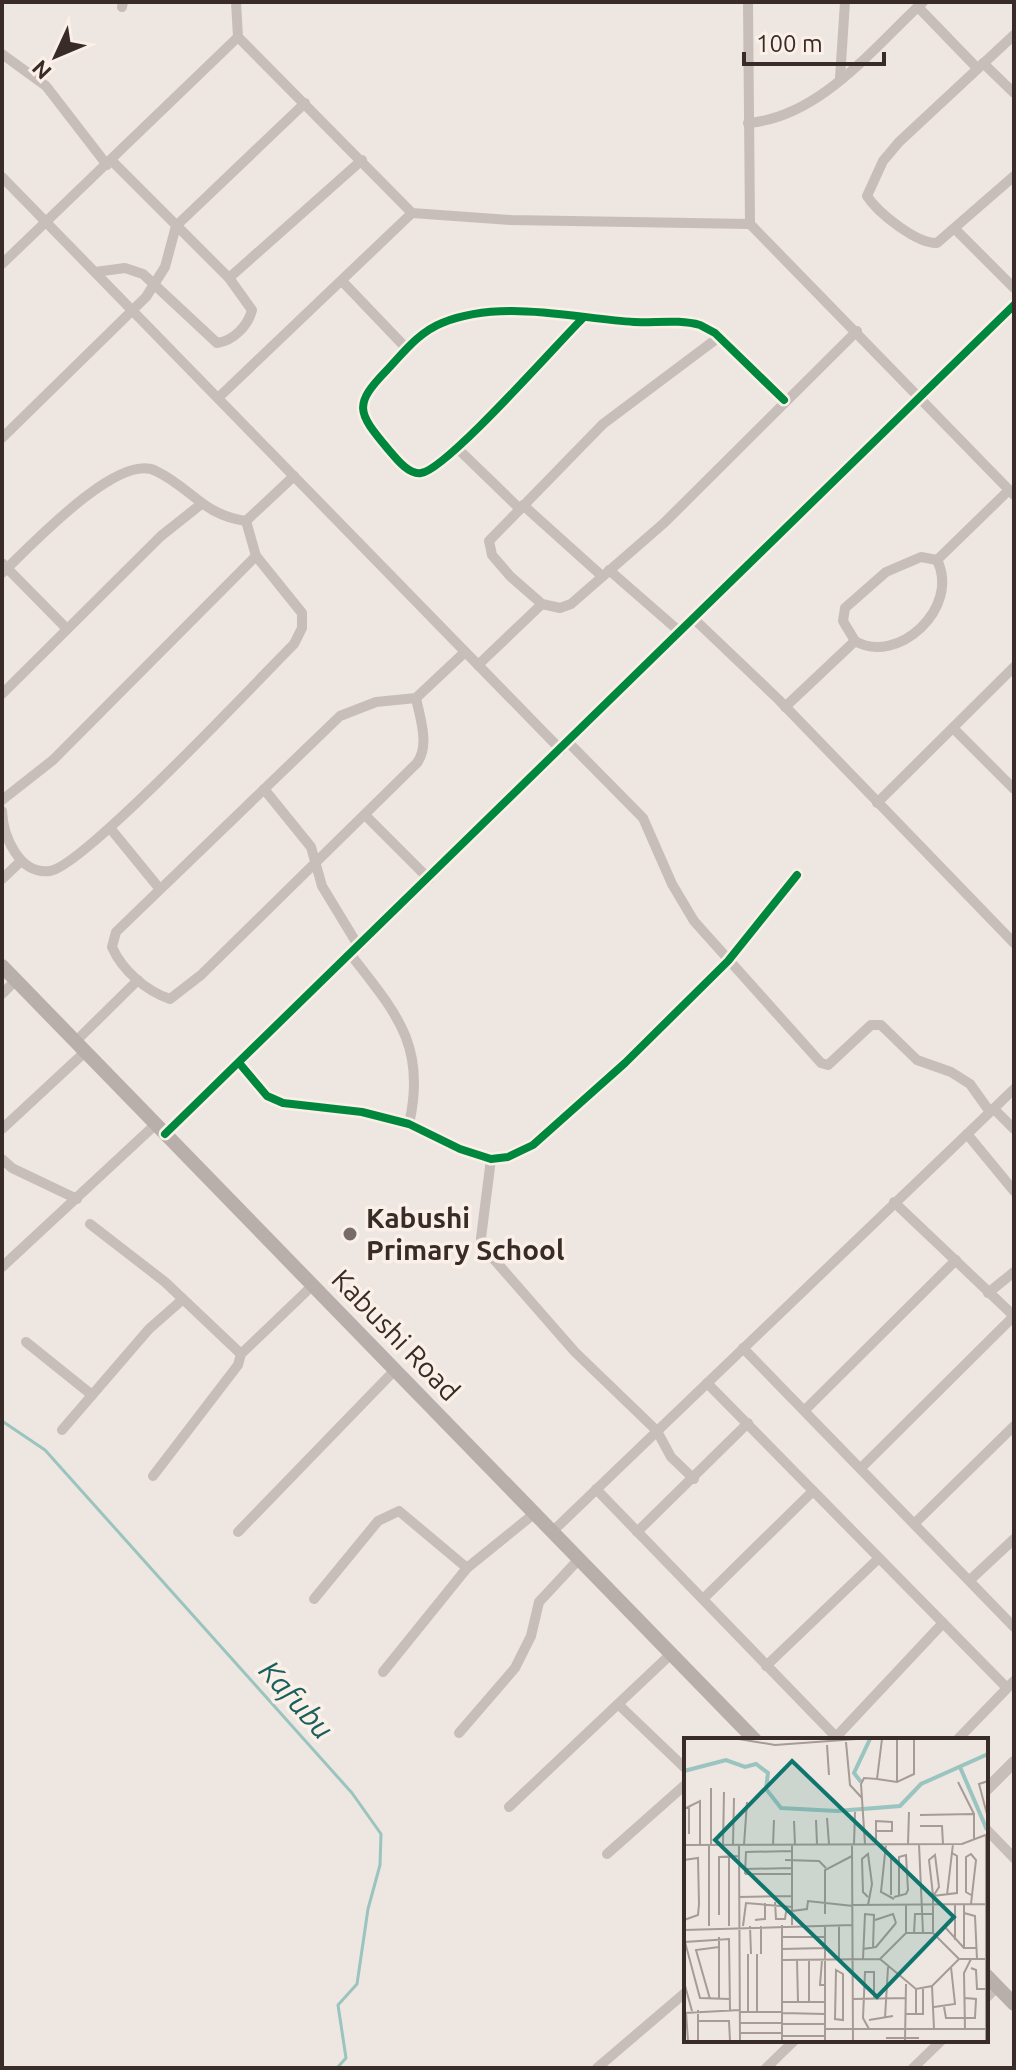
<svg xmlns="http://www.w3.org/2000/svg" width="1016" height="2070" font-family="Ubuntu,sans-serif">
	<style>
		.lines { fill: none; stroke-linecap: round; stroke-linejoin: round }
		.stream { stroke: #9ac4bf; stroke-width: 3 }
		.minor { stroke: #c8beb9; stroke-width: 10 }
		.tertiary { stroke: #c8beb9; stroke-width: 12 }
		.secondary { stroke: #b8aeaa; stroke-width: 14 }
		.cycleway-casing { stroke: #fbf0e7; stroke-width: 13 }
		.cycleway { stroke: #00873e; stroke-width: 8 }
		.poi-dot { fill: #786c68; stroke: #fbf0e7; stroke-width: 3 }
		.labels { text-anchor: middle; stroke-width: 7; stroke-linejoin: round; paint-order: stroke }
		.poi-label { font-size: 28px; font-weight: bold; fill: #392b27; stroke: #fbf0e7; text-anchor: start }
		.street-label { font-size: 28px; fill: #392b27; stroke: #fbf0e7 }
		.water-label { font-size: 30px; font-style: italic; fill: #185f5d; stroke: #fbf0e7 }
		.inset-river { fill: none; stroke: #9ac4bf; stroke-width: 4 }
		.inset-road { fill: none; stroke: #a69b96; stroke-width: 2 }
		.view { fill: #0f766e; fill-opacity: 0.15; stroke: #0f766e; stroke-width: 4 }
		.inset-edge { fill: none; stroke: #392b27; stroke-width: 4 }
	</style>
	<rect width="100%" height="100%" fill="#eee6e0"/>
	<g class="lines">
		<polyline class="stream" points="2,1421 45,1450 352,1793 381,1834 380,1865 368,1909 357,1984 338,2005 346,2058 337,2068"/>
		<g class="minor">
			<polyline points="236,2 238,37 412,213 511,220 750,224"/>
			<polyline points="748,2 750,224 1014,495"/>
			<polyline points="122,7 123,2"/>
			<polyline points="918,7 977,68"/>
			<path d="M1014,35L899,142L883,161L867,196C878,213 917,244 937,243L1014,176"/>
			<polyline points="2,54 46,86 107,165"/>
			<polyline points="983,63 1014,93"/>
			<polyline points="840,78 845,2"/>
			<path d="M748,123C820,117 872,49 923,2"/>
			<polyline points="111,160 229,278 362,160"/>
			<polyline points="2,177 561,750"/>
			<polyline points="955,229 1014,288"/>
			<polyline points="2,264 238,37"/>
			<path d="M95,272L125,268L143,274L217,343C233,341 248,326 252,310L229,278"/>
			<polyline points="342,281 407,349"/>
			<path d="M582,319C557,344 446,470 421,473C408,475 395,457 388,449C357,412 353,405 387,370C403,353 419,332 442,323C500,299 573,318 634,322C655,323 680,319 700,325L715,333L784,400"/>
			<polyline points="719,337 603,424 489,541 492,555 510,576 542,604 560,608 571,604 664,523 857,331"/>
			<polyline points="218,398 412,213"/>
			<polyline points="2,438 146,297 165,267 176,226 305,103"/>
			<polyline points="456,447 520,509"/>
			<polyline points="523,505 602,576"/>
			<path d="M921,557L937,560C961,608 897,666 855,641L843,621L845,608L886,572Z"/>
			<polyline points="937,560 1009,490"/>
			<polyline points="2,563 67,629"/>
			<polyline points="609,570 679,631"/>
			<path d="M2,573C29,548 118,451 156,471C193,489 201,514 246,521"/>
			<polyline points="693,618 778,699 1014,943"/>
			<polyline points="478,665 542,604"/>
			<polyline points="2,694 161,536 200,505"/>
			<path d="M416,698C420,718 430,745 417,763L201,975L170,999C146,991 122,970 112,947L116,932L340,716L376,702L416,698L465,652"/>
			<polyline points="785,707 855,641"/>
			<polyline points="953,728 1014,789"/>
			<polyline points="568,742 643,818 672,884 694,921 821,1063 828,1065 871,1025 881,1025 917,1060 951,1072 970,1084 990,1112"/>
			<polyline points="264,789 311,847 322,886 359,947"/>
			<polyline points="2,800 53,760 256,556"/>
			<polyline points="877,803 1014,667"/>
			<path d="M2,811C3,836 19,875 50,871C83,867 259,679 294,644L302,628V613L256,556L246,521L294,476"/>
			<polyline points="365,815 429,879"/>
			<polyline points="110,828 159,888"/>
			<polyline points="2,879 21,861"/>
			<path d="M351,955C396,1013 427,1046 409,1124"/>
			<polyline points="2,994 16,980"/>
			<polyline points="75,1042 138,980"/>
			<polyline points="240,1064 267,1096 283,1103 362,1112 409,1124 460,1149 491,1159 508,1157 533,1145 625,1063 728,961 797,875"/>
			<polyline points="994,1109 1014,1129"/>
			<polyline points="2,1129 85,1052"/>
			<polyline points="165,1134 1014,305"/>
			<polyline points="967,1134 1014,1191"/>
			<polyline points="2,1159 12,1168 77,1199"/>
			<polyline points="491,1159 481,1238 484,1248 575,1352 657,1431 671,1457 694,1479"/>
			<polyline points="894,1202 1014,1316"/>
			<polyline points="90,1224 165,1282 241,1354"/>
			<polyline points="2,1267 156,1124"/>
			<polyline points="988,1293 1014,1272"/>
			<polyline points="26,1342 92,1395"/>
			<polyline points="743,1348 1014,1627"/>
			<polyline points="707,1383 1007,1688"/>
			<polyline points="806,1409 956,1260"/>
			<polyline points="62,1430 149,1329 182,1300"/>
			<polyline points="862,1467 1014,1316"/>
			<polyline points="153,1476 238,1365 241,1354 312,1286"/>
			<polyline points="596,1489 839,1740"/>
			<polyline points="916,1522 1014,1426"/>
			<polyline points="553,1531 1014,1089"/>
			<polyline points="238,1532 394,1371"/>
			<polyline points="637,1532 748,1423"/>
			<polyline points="970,1580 1014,1539"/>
			<polyline points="314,1599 378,1521 399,1511 467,1568"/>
			<polyline points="703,1599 813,1491"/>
			<polyline points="766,1666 879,1558"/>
			<polyline points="383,1672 467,1568 535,1513"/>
			<polyline points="619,1705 686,1769"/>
			<polyline points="459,1733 515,1668 531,1636 539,1602 579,1559"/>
			<polyline points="836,1737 943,1623"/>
			<polyline points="957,1740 1014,1681"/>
			<polyline points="509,1807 671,1654"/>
			<polyline points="986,1829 1014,1858"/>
			<polyline points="607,1854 686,1784"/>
			<polyline points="986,1998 997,1987"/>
			<polyline points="597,2068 686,1992"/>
			<polyline points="766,2068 795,2040"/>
			<polyline points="913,2068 942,2040"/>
		</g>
		<polyline class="tertiary" points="986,1790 1014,1762"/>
		<g class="secondary">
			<polyline points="2,966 755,1740"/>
			<polyline points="986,1975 1014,2004"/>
		</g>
		<defs>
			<g id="cycleway">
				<path d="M582,319C557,344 446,470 421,473C408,475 395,457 388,449C357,412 353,405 387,370C403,353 419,332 442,323C500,299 573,318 634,322C655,323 680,319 700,325L715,333L784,400"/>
				<polyline points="240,1064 267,1096 283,1103 362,1112 409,1124 460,1149 491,1159 508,1157 533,1145 625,1063 728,961 797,875"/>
				<polyline points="165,1134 1014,305"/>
			</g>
		</defs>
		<use href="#cycleway" class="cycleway-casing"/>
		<use href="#cycleway" class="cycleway"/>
	</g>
	<circle class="poi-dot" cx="350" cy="1234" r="8"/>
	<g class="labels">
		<g class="poi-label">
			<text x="366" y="1228">Kabushi<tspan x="366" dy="32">Primary School</tspan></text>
		</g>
		<g class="street-label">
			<text transform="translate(396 1335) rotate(46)" y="10">Kabushi Road</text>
		</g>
		<g class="water-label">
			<text transform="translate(296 1700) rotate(48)" y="10">Kafubu</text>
		</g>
	</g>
	<g transform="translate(684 1738)">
		<rect width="304" height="304" fill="#eee6e0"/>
		<path class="inset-river" d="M276,29L303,92M0,33L42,22L61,29L72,26L84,35L82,51L97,70L153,73L216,68L237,46L304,16M177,44L170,35L186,1"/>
		<path class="inset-road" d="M55,1L91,7L173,1M213,1V44M162,4L166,47L178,60M143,7L145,37M193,41L213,44L230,36V1M304,43L295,46L304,80M274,44L290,76M0,71L16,63V107M236,77L290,76V102M143,80L145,106M132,82L133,106M110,83L111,107M236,88H258L259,106M5,96V69M302,98V303M168,106L169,303M170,106L171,74M181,106L177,46L180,40L193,41L198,1M192,106V83L208,84V93H192M202,106L197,154L210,161M224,106L225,74M235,106L239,195M0,107L278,106L304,96M25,107V188M27,107V50M39,107L40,54M49,107L50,60M55,107L56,303M60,107L63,64M89,107L90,82M45,118V188M0,122L14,120L15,166L14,177L0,182M101,122L135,123L142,130M61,131L108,130M61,136L62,114L108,113M61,136H108M207,157V119M249,157L245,122L251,117L255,149L250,157M263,157L269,106M287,157L282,154V119L287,116L292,122L287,166M55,159L108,158M210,159L222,156L224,152L222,117L215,119V157M91,164L92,181H101L102,174L108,173M271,166V202M280,166V210H293M169,167L302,166M184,167L188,146L184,116L178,121L179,154L184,159M108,173L123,171L124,163L169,168M280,175L291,178L293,221M141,176V132L168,118M35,177V119L55,118M71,182L81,181V165M191,182L209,176L212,185M98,187V303M108,187V107M141,187V303M155,187V221M59,188L62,165L108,169M66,188L67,216M77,188V216M260,188L280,210M0,192L169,187M222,195V166M249,195V158L273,155V118L268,115M230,196L231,176H249M35,199V261M98,199H141M98,211L141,210M179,211L192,209L212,185M64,216V274M73,216V274M179,221L181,176L190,177L189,210M196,221L222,195H249L275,221M98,222L196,221L232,251L248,248L275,221H304M113,222L114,264M138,222L136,247H141M287,230L292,232L293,251H302M152,232L159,236V282L151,281ZM0,244L8,273M248,248L250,291M26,261L12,212L35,209M46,261L16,260L1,204L45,201L46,272M169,261L222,260M98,264H141M125,264V222M250,269L271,266L267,229M260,269L262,280H291L292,261L281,260M14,272V303M2,274L4,303M55,274H98M0,275L56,272M98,275L141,276M222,276H239V251M232,276V251M201,280L204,229M185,282L209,278M15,283H45L46,303M56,285H98M98,286H141M141,291H302M185,291L179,280L181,234H190V261M281,291L280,235L287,221M56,295H98M98,298H141M202,300H235M221,303L222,246"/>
		<path class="view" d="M108,23L270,179L193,259L31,102Z"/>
		<rect width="304" height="304" class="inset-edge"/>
	</g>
	<rect width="1016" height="2070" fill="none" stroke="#392b27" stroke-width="8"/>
	<g transform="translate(56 56) rotate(226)" stroke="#fbf0e7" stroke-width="6" paint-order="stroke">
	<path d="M0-6L14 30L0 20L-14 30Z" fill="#392b27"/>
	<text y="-12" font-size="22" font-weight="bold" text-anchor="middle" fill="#392b27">N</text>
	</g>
	<path d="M744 52v12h140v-12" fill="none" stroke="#392b27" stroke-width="4"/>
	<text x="756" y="52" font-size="24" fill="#392b27" stroke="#fbf0e7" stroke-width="6" paint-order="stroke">100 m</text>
</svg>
